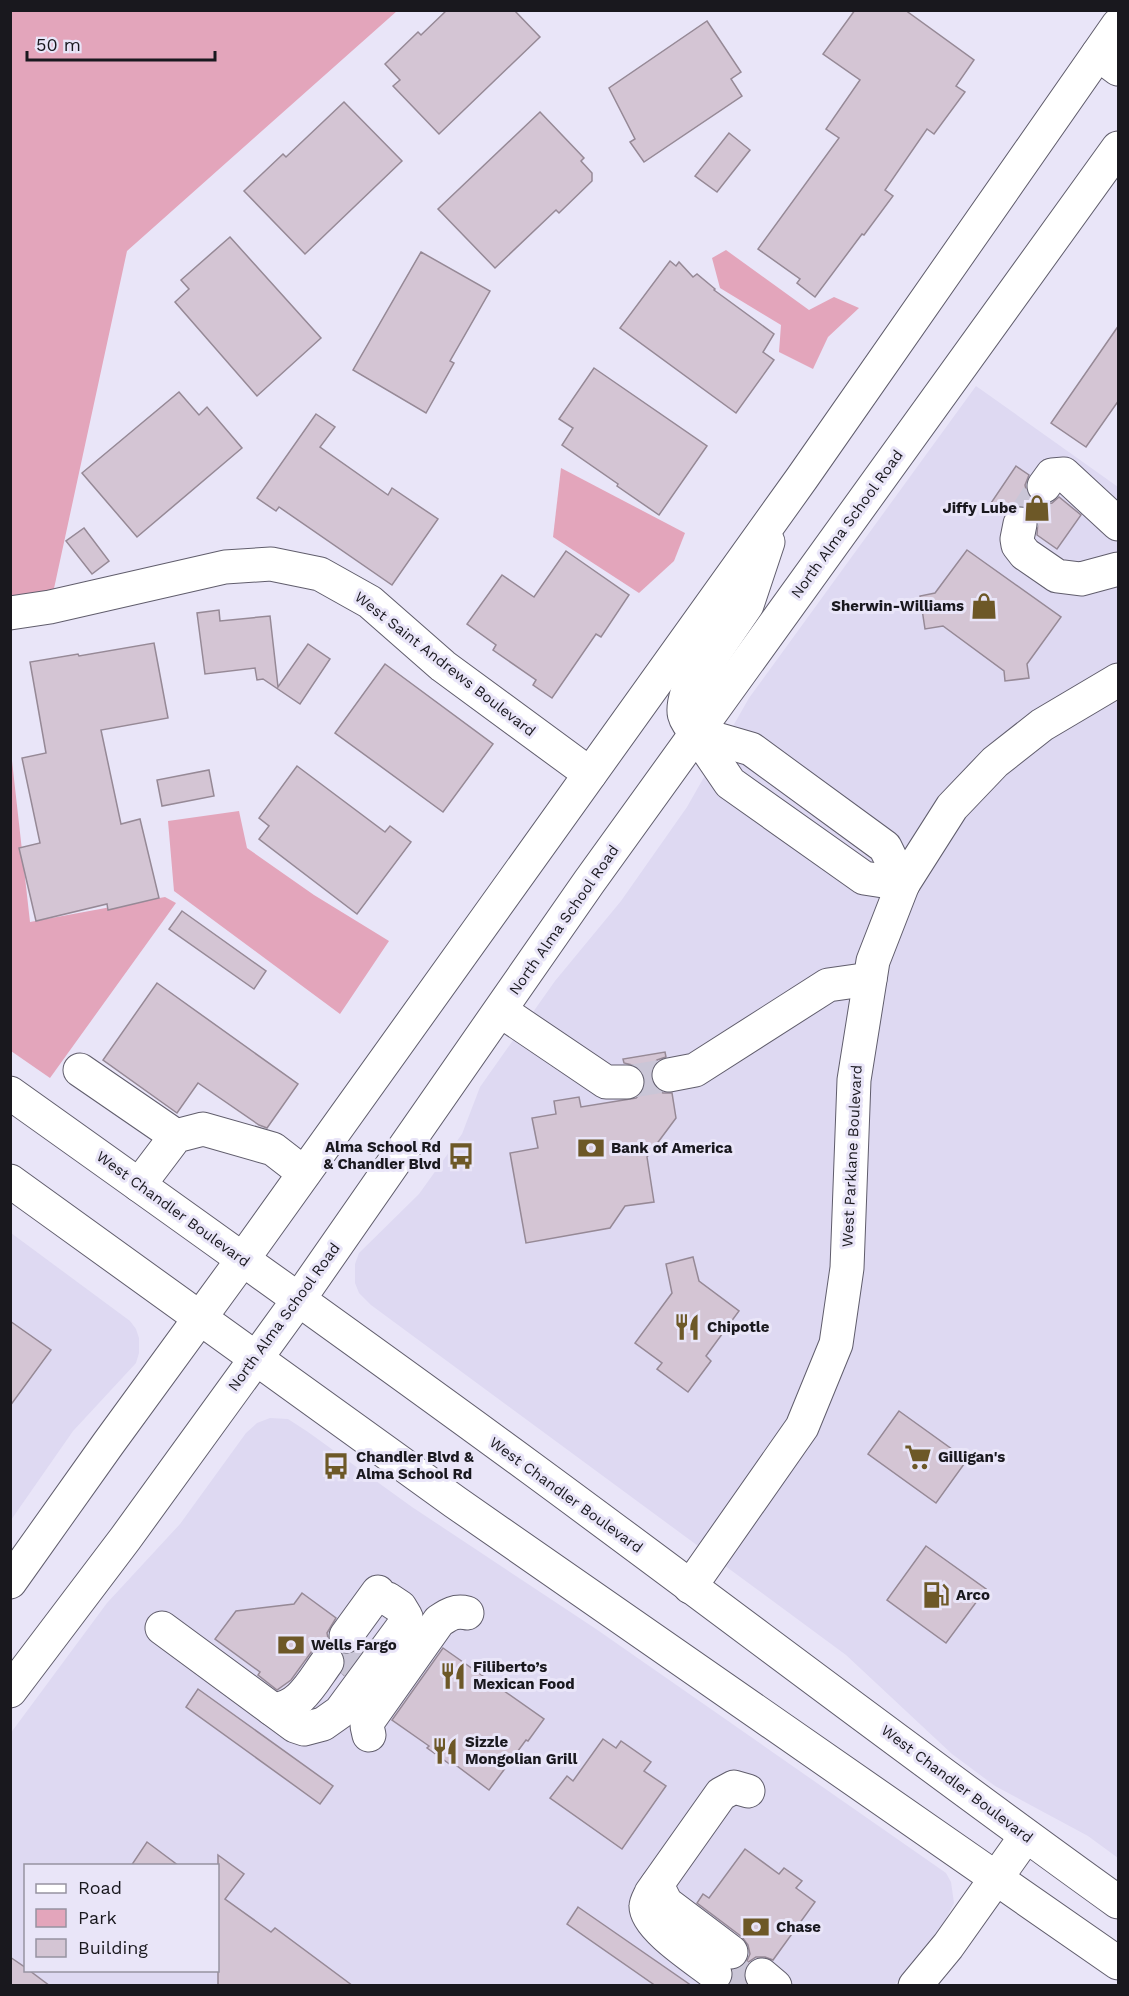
<svg xmlns="http://www.w3.org/2000/svg" width="1129" height="1996" font-family="'Work Sans',sans-serif">
	<style>
		.built { fill: #ded9f2; fill-rule: evenodd }
		.green { fill: #e3a5bb }
		.building { fill: #d4c5d4; stroke: #968996; stroke-width: 1.5 }
		.lines { fill: none; stroke-linecap: round; stroke-linejoin: round }
		.minor-tunnel { stroke: #cac6d7; stroke-width: 33; stroke-dasharray: 33 16; stroke-linecap: butt }
		.minor-casing { stroke: #605d6c; stroke-width: 35 }
		.major-casing { stroke: #605d6c; stroke-width: 35 }
		.minor { stroke: #fff; stroke-width: 33 }
		.major { stroke: #fff; stroke-width: 33 }
		.labels { text-anchor: middle; stroke-width: 6; stroke-linejoin: round; paint-order: stroke }
		.poi-label { font-size: 15px; font-weight: bold; fill: #19181e; stroke: #e9e5f8; text-anchor: start }
		.street-label { font-size: 15px; fill: #19181e; stroke: #e9e5f8 }
	</style>
	<rect width="100%" height="100%" fill="#e9e5f8"/>
	<g class="built">
		<polygon points="976,386 1118,487 1118,1858 1088,1836 995,1786 952,1754 846,1655 371,1305 359,1293 355,1283 355,1264 359,1253 419,1194 462,1134 480,1087 555,981 621,901 687,807 749,698"/>
		<polygon points="11,1233 130,1321 136,1329 139,1338 139,1353 136,1363 73,1431 11,1520"/>
		<path d="M270,1418L288,1419L308,1432L412,1507L596,1629L946,1873L951,1882L954,1903L935,1940L912,1968L894,1985H11L10,1734L107,1603L180,1524L246,1433L257,1423ZM26,1866H218V1970H26Z"/>
	</g>
	<g class="green">
		<polygon points="10,11 397,11 127,251 50,607 10,607"/>
		<polygon points="726,250 809,310 834,297 859,308 828,337 813,369 779,352 781,325 720,288 712,258"/>
		<polygon points="561,468 685,533 674,561 639,593 553,537"/>
		<polygon points="10,743 30,922 165,897 176,903 50,1078 11,1051"/>
		<polygon points="239,811 247,848 314,895 389,941 340,1014 174,891 168,821"/>
	</g>
	<g class="building">
		<polygon points="447,10 514,10 540,37 439,134 393,86 400,80 385,64 418,32 421,35"/>
		<polygon points="855,10 905,10 974,60 956,86 965,92 934,134 927,129 885,190 893,196 864,235 862,234 815,297 797,283 800,279 758,249 839,138 826,129 860,80 823,54"/>
		<polygon points="707,21 741,72 731,79 742,96 644,162 630,142 635,139 609,88"/>
		<polygon points="344,102 402,161 305,254 244,191 283,154 286,157"/>
		<polygon points="540,112 584,158 581,161 592,173 592,181 559,213 556,210 495,268 438,209"/>
		<polygon points="729,133 750,150 717,192 695,176"/>
		<polygon points="230,237 321,338 257,396 175,302 189,289 181,280"/>
		<polygon points="421,252 490,291 450,361 454,363 426,413 353,370"/>
		<polygon points="670,261 676,266 679,262 693,277 697,274 715,289 714,290 774,334 763,352 774,360 736,413 620,328"/>
		<polygon points="1119,325 1119,400 1086,447 1051,423"/>
		<polygon points="594,368 707,446 659,515 617,486 618,484 562,445 573,428 559,419"/>
		<polygon points="179,392 199,415 207,407 242,448 137,537 82,473"/>
		<polygon points="316,414 335,427 320,447 388,495 392,488 438,519 392,585 279,507 276,511 257,498"/>
		<polygon points="1016,466 1029,475 1025,485 1027,494 1033,501 1043,505 1052,503 1059,497 1081,515 1057,549 1037,535 1038,519 1032,510 1024,506 1015,506 1005,513 991,503"/>
		<polygon points="84,528 109,561 92,574 66,541"/>
		<polygon points="967,550 1061,617 1027,664 1029,678 1005,681 1004,671 943,626 925,629 920,596 935,593"/>
		<polygon points="566,551 629,595 601,637 596,634 552,698 533,685 536,680 493,650 496,645 467,624 502,575 534,597"/>
		<polygon points="219,610 220,621 270,616 278,687 308,644 330,659 300,704 263,679 257,680 255,668 205,674 197,613"/>
		<polygon points="154,643 168,718 101,730 121,824 140,819 159,898 108,910 107,904 36,921 19,848 40,843 22,758 46,753 30,662 78,654 79,656"/>
		<polygon points="385,664 493,744 443,812 335,733"/>
		<polygon points="297,766 385,832 390,826 411,842 357,914 259,839 269,826 259,818"/>
		<polygon points="209,770 214,796 162,806 157,780"/>
		<polygon points="182,911 266,971 254,989 169,929"/>
		<polygon points="157,983 298,1084 267,1128 259,1125 198,1083 177,1113 103,1060"/>
		<polygon points="665,1052 666,1057 657,1060 652,1068 651,1078 655,1088 663,1093 672,1093 676,1118 647,1157 654,1202 625,1206 610,1228 526,1243 510,1153 538,1148 532,1118 556,1114 554,1101 579,1097 581,1107 636,1098 643,1091 646,1083 643,1073 636,1066 624,1063 623,1059"/>
		<polygon points="693,1257 699,1281 739,1311 706,1356 711,1361 688,1392 657,1369 662,1363 635,1343 672,1293 666,1264"/>
		<polygon points="10,1321 51,1350 10,1406"/>
		<polygon points="899,1411 967,1460 936,1503 868,1454"/>
		<polygon points="926,1546 986,1589 946,1643 887,1600"/>
		<polygon points="302,1593 336,1618 327,1633 329,1643 320,1645 312,1651 291,1680 277,1690 258,1675 260,1672 215,1639 236,1611 294,1604"/>
		<polygon points="361,1647 364,1648 344,1675 342,1673 346,1664 344,1655 353,1653"/>
		<polygon points="443,1648 544,1719 528,1741 526,1740 489,1790 453,1763 451,1765 427,1748 429,1746 392,1720"/>
		<polygon points="198,1689 333,1786 320,1804 186,1707"/>
		<polygon points="603,1739 616,1748 621,1741 651,1762 644,1771 666,1786 622,1849 550,1798 567,1776 573,1781"/>
		<polygon points="147,1842 179,1866 131,1866"/>
		<polygon points="745,1849 779,1874 784,1868 802,1881 796,1888 815,1902 773,1960 765,1957 756,1957 747,1963 744,1972 744,1981 747,1986 730,1986 733,1977 733,1970 739,1969 746,1963 750,1954 748,1945 742,1937 697,1903 703,1894 709,1898"/>
		<polygon points="218,1855 244,1874 225,1899 271,1932 275,1928 353,1986 218,1986"/>
		<polygon points="578,1907 692,1986 656,1986 567,1924"/>
		<polygon points="10,1957 26,1968 26,1971 30,1971 50,1986 10,1986"/>
	</g>
	<g class="lines">
		<g class="minor-tunnel">
			<polyline points="1020,524 1044,486"/>
			<polyline points="627,1082 669,1075"/>
			<polyline points="345,1676 365,1649"/>
			<polyline points="723,1963 751,1986"/>
		</g>
		<defs>
			<g id="minor">
				<polyline points="1098,54 1118,69"/>
				<polyline points="1044,486 1052,475 1064,474 1118,524"/>
				<polyline points="1020,524 1017,539 1018,545 1025,554 1057,576 1081,579 1118,569"/>
				<polyline points="10,613 50,607 225,567 271,564 320,574 370,602 443,666 590,774"/>
				<polyline points="696,733 751,749 885,847 903,884"/>
				<polyline points="696,733 730,783 864,878 903,884"/>
				<polyline points="501,1011 606,1082 627,1082"/>
				<polyline points="80,1070 176,1136"/>
				<polyline points="669,1075 695,1070 828,985 870,979"/>
				<polyline points="139,1185 176,1136 203,1129 273,1149 304,1173"/>
				<polyline points="690,1587 802,1427 836,1344 847,1268 854,1080 873,961 903,884 952,807 995,762 1042,725 1118,680"/>
				<polyline points="162,1628 295,1726 304,1729 323,1724 340,1712 404,1625 406,1617 400,1607 388,1599"/>
				<polyline points="346,1636 378,1592"/>
				<path d="M272,1709C299,1710 313,1681 327,1662"/>
				<path d="M369,1735L367,1726L369,1720L439,1621C448,1615 455,1610 467,1613"/>
				<polyline points="657,1885 666,1903 731,1952"/>
				<path d="M715,1974C699,1961 645,1927 646,1906C646,1902 650,1896 651,1893L721,1794L734,1787L748,1791"/>
				<polyline points="762,1975 775,1986"/>
				<polyline points="915,1986 948,1946 1026,1836"/>
			</g>
			<g id="major">
				<path d="M696,733C683,717 681,713 687,693L747,605L768,542"/>
				<path d="M10,1093C184,1217 358,1341 531,1468C727,1612 920,1760 1118,1902"/>
				<polyline points="10,1181 455,1502 1118,1963"/>
				<polyline points="10,1582 108,1444 243,1259 802,478 1118,25"/>
				<polyline points="10,1691 125,1539 299,1299 589,882 1118,148"/>
			</g>
		</defs>
		<use href="#minor" class="minor-casing"/>
		<use href="#major" class="major-casing"/>
		<use href="#minor" class="minor"/>
		<use href="#major" class="major"/>
	</g>
	<defs>
		<symbol id="shop-bare" viewBox="-9 -9 18 18"><path d="M-5-2.5h2.3a2.7 3.5 0 0 1 5.4 0H5L5.5 6h-11ZM-1.5-2.5h3a1.5 2.3 0 0 0-3 0Z" fill="#6d5827" stroke="#e9e5f8" stroke-width="2.5" paint-order="stroke"/></symbol>
		<symbol id="bank-bare" viewBox="-9 -9 18 18"><path d="M-6-4H6V4H-6ZM0-2.3a2.3 2.3 0 1 0 0 4.6a2.3 2.3 0 1 0 0-4.6Z" fill="#6d5827" stroke="#e9e5f8" stroke-width="2.5" paint-order="stroke"/></symbol>
		<symbol id="bus-bare" viewBox="-9 -9 18 18"><path d="M-5-6H5V4H4V6H2V4H-2V6H-4V4H-5ZM-3.5-4V0h7V-4ZM-3.5 1.2v1.5H-2V1.2ZM2 1.2v1.5H3.5V1.2Z" fill="#6d5827" stroke="#e9e5f8" stroke-width="2.5" paint-order="stroke"/></symbol>
		<symbol id="restaurant-bare" viewBox="-9 -9 18 18"><path d="M-5-6h1v4h1v-4h1v4h1v-4h1v5L-1.5 .5V6h-2V.5L-5-1ZM5-6V6H3V1.5H1.5Q1.5-4 5-6Z" fill="#6d5827" stroke="#e9e5f8" stroke-width="2.5" paint-order="stroke"/></symbol>
		<symbol id="supermarket-bare" viewBox="-9 -9 18 18"><path d="M-6-5.5h2.5l.6 2H6L4.5 2H-2.5L-4.4-4H-6ZM-1.5 3.2a1.3 1.3 0 1 0 .1 0ZM3 3.2a1.3 1.3 0 1 0 .1 0Z" fill="#6d5827" stroke="#e9e5f8" stroke-width="2.5" paint-order="stroke"/></symbol>
		<symbol id="fuel-bare" viewBox="-9 -9 18 18"><path d="M-5.5-6h7V0h2V4h1.3V-2.5L3-4.5l.8-.8L6-3V5H2.5V1h-1V6h-7ZM-4.2-4.7v3.2H.2V-4.7Z" fill="#6d5827" stroke="#e9e5f8" stroke-width="2.5" paint-order="stroke"/></symbol>
	</defs>
	<g fill-rule="evenodd">
		<use href="#shop-bare" x="1018" y="489" width="38" height="38"/>
		<use href="#shop-bare" x="965" y="587" width="38" height="38"/>
		<use href="#bank-bare" x="572" y="1129" width="38" height="38"/>
		<use href="#bus-bare" x="442" y="1137" width="38" height="38"/>
		<use href="#restaurant-bare" x="668" y="1308" width="38" height="38"/>
		<use href="#supermarket-bare" x="899" y="1438" width="38" height="38"/>
		<use href="#bus-bare" x="317" y="1447" width="38" height="38"/>
		<use href="#fuel-bare" x="917" y="1576" width="38" height="38"/>
		<use href="#bank-bare" x="272" y="1626" width="38" height="38"/>
		<use href="#restaurant-bare" x="434" y="1657" width="38" height="38"/>
		<use href="#restaurant-bare" x="426" y="1732" width="38" height="38"/>
		<use href="#bank-bare" x="737" y="1908" width="38" height="38"/>
	</g>
	<g class="labels">
		<g class="poi-label">
			<text x="1017" y="513" text-anchor="end">Jiffy Lube</text>
			<text x="964" y="611" text-anchor="end">Sherwin-Williams</text>
			<text x="441" y="1152" text-anchor="end">Alma School Rd<tspan x="441" dy="17">&amp; Chandler Blvd</tspan></text>
			<text x="611" y="1153">Bank of America</text>
			<text x="707" y="1332">Chipotle</text>
			<text x="356" y="1462">Chandler Blvd &amp;<tspan x="356" dy="17">Alma School Rd</tspan></text>
			<text x="938" y="1462">Gilligan's</text>
			<text x="956" y="1600">Arco</text>
			<text x="311" y="1650">Wells Fargo</text>
			<text x="473" y="1672">Filiberto’s<tspan x="473" dy="17">Mexican Food</tspan></text>
			<text x="465" y="1747">Sizzle<tspan x="465" dy="17">Mongolian Grill</tspan></text>
			<text x="776" y="1932">Chase</text>
		</g>
		<g class="street-label">
			<text transform="translate(847 524) rotate(-54)" y="5">North Alma School Road</text>
			<text transform="translate(445 664) rotate(38)" y="5">West Saint Andrews Boulevard</text>
			<text transform="translate(564 920) rotate(-55)" y="5">North Alma School Road</text>
			<text transform="translate(852 1156) rotate(-87)" y="5">West Parklane Boulevard</text>
			<text transform="translate(173 1209) rotate(36)" y="5">West Chandler Boulevard</text>
			<text transform="translate(284 1317) rotate(-54)" y="5">North Alma School Road</text>
			<text transform="translate(566 1495) rotate(36)" y="5">West Chandler Boulevard</text>
			<text transform="translate(957 1784) rotate(37)" y="5">West Chandler Boulevard</text>
		</g>
	</g>
	<rect width="1129" height="1996" fill="none" stroke="#19181e" stroke-width="24"/>
	<rect x="24" y="1864" width="195" height="108" fill="#e9e5f8" stroke="#9693a1" stroke-width="1.5"/>
	<rect x="36" y="1884" width="30" height="9" fill="#ffffff" stroke="#9693a1" stroke-width="1.5"/>
	<text x="78" y="1894" font-size="18" fill="#19181e">Road</text>
	<rect x="36" y="1909" width="30" height="18" fill="#e3a5bb" stroke="#9693a1" stroke-width="1.5"/>
	<text x="78" y="1924" font-size="18" fill="#19181e">Park</text>
	<rect x="36" y="1939" width="30" height="18" fill="#d4c5d4" stroke="#9693a1" stroke-width="1.5"/>
	<text x="78" y="1954" font-size="18" fill="#19181e">Building</text>
	<path d="M27 51v9h188v-9" fill="none" stroke="#19181e" stroke-width="3"/>
	<text x="36" y="51" font-size="18" fill="#19181e" stroke="#e9e5f8" stroke-width="4.5" paint-order="stroke">50 m</text>
</svg>
